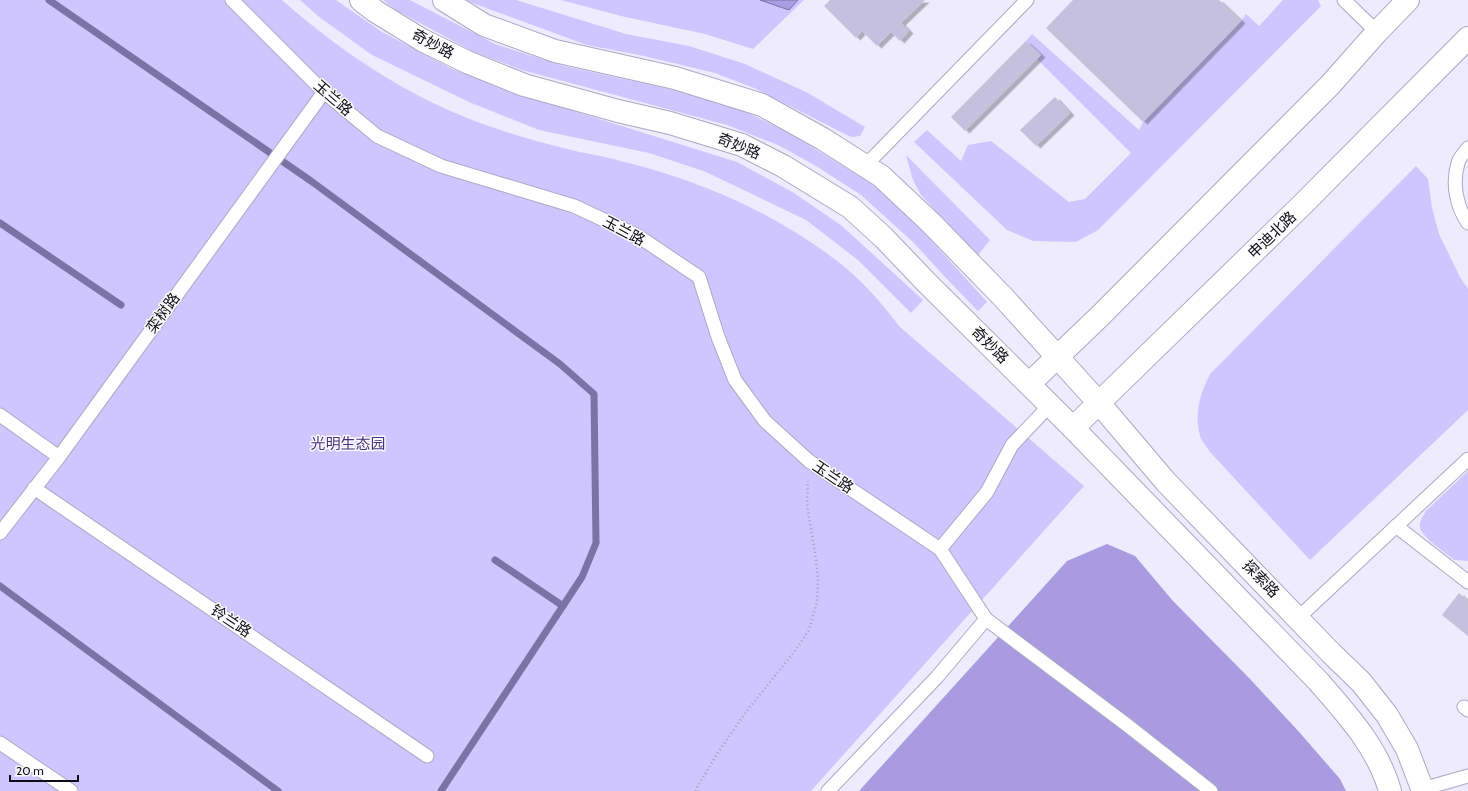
<svg xmlns="http://www.w3.org/2000/svg" width="1468" height="791" font-family="Cabin,'Noto Sans SC',sans-serif">
	<style>
		.green { fill: #cfc6ff }
		.forest { fill: #a89be0 }
		.water { fill: #aa9ee3; stroke: #7b72a6 }
		.lines { fill: none; stroke-linecap: round; stroke-linejoin: round }
		.stream { stroke: #7b72a6; stroke-width: 7 }
		.building { fill: #c4c0dd; filter: url(#shadow) }
		.lane-casing { stroke: #aca8c4; stroke-width: 15 }
		.secondary-casing { stroke: #aca8c4; stroke-width: 24 }
		.path { stroke: #a5a3b2; stroke-width: 2.5; stroke-dasharray: 1 3; stroke-linecap: butt }
		.lane { stroke: #fff; stroke-width: 13 }
		.secondary { stroke: #fff; stroke-width: 22 }
		.labels { text-anchor: middle; stroke-width: 3; stroke-linejoin: round; paint-order: stroke }
		.street-label { font-size: 15px; fill: #0e0c16; stroke: #fbfbfb }
		.park-label { font-size: 15px; fill: #462f80; stroke: #fbfbfb }
	</style>
	<defs>
		<filter id="shadow"><feDropShadow dx="4.5" dy="2.5" stdDeviation="0" flood-color="#0004"/></filter>
	</defs>
	<rect width="100%" height="100%" fill="#edebfd"/>
	<g class="green">
		<path d="M0,0H282C333,45 392,86 455,113C491,128 529,140 567,149C582,153 598,155 613,159C697,179 779,213 847,269C867,286 884,306 900,327L1084,486L811,791H0Z"/>
		<polygon points="300,0 336,0 382,32 450,68 506,90 737,162 794,193 842,226 923,300 911,313 858,260 806,220 706,172 649,153 539,130 469,102 372,55 318,16"/>
		<polygon points="383,0 410,0 495,44 564,66 665,88 734,106 787,132 866,180 901,207 987,302 978,311 946,278 914,243 861,195 816,166 778,145 727,125 522,70 472,51 396,10"/>
		<polygon points="464,0 516,0 626,34 689,46 745,64 808,93 865,127 860,136 851,137 754,88 715,73 644,56 587,45"/>
		<polygon points="561,0 804,0 753,49 705,34 621,16"/>
		<polygon points="1283,0 1318,0 1321,6 1098,230 1076,242 1033,241 1007,230 914,142 927,130 961,161 968,145 991,141 1069,202 1085,199 1131,153 1037,59 1041,55 1026,41 1032,34 1139,130 1143,122 1241,21 1246,14 1259,26"/>
		<polygon points="906,155 990,240 977,256 921,195 913,180"/>
		<path d="M1416,166L1428,179L1432,208L1439,234L1460,277L1468,289V410L1310,560L1210,452C1207,447 1202,442 1200,436C1194,414 1200,394 1210,374Z"/>
		<path d="M1468,471V561L1454,560C1446,553 1423,538 1420,528C1419,522 1423,516 1426,511Z"/>
	</g>
	<polygon class="forest" points="1107,544 1135,556 1173,601 1250,679 1300,733 1340,779 1346,791 859,791 1067,561"/>
	<polygon class="water" points="760,0 798,0 789,10"/>
	<g class="lines">
		<g class="stream">
			<polyline points="49,0 311,181 560,364 594,394 596,543 582,577 441,791"/>
			<polyline points="0,223 121,305"/>
			<polyline points="495,560 563,606"/>
			<polyline points="0,586 278,791"/>
		</g>
	</g>
	<g class="building">
		<polygon points="830,0 925,0 901,23 909,31 900,41 891,32 877,46 862,31 856,38 824,6"/>
		<polygon points="1073,0 1219,0 1241,21 1143,122 1046,28"/>
		<polygon points="1026,41 1041,55 965,131 951,117"/>
		<polygon points="1055,97 1070,113 1036,146 1020,130"/>
		<polygon points="1459,593 1468,601 1468,636 1442,615"/>
	</g>
	<g class="lines">
		<defs>
			<g id="lane">
				<polyline points="232,0 324,92 377,136 441,166 574,206 638,236 699,277 718,337 735,380 765,421 809,461 940,549"/>
				<polyline points="1344,0 1377,32"/>
				<path d="M1468,148C1465,152 1459,158 1458,163C1452,183 1456,206 1468,223"/>
				<polyline points="865,166 1027,0"/>
				<polyline points="0,415 59,457"/>
				<polyline points="34,488 427,756"/>
				<polyline points="1396,526 1468,582"/>
				<polyline points="0,533 59,457 324,92"/>
				<polyline points="1298,618 1468,459"/>
				<polyline points="986,619 1127,725 1211,791"/>
				<polyline points="1464,707 1468,710"/>
				<polyline points="0,743 71,791"/>
				<polyline points="1422,789 1468,776"/>
				<polyline points="828,791 937,677 986,619 940,549 987,492 1012,445 1050,405"/>
			</g>
			<g id="secondary">
				<path d="M361,0L375,11L422,40L467,62L524,85L618,111L670,123L742,145L783,166L850,207L884,238L926,282L1073,428L1318,681C1347,714 1378,748 1390,791"/>
				<polyline points="444,0 484,25 555,51 675,78 762,105 823,139 881,176 931,223 1003,297 1099,403 1166,482 1331,653 1361,682 1387,715 1407,749 1423,791"/>
				<polyline points="1029,384 1100,316 1330,85 1377,32 1408,0"/>
				<polyline points="1073,428 1302,205 1468,38"/>
			</g>
		</defs>
		<use href="#lane" class="lane-casing"/>
		<use href="#secondary" class="secondary-casing"/>
		<polyline class="path" points="695,791 717,754 746,712 794,652 809,630 817,602 818,580 816,560 807,504 808,481"/>
		<use href="#lane" class="lane"/>
		<use href="#secondary" class="secondary"/>
	</g>
	<g class="labels">
		<g class="street-label">
			<text transform="translate(433 44) rotate(28)" y="5">奇妙路</text>
			<text transform="translate(333 98) rotate(41)" y="5">玉兰路</text>
			<text transform="translate(739 146) rotate(22)" y="5">奇妙路</text>
			<text transform="translate(624 231) rotate(28)" y="5">玉兰路</text>
			<text transform="translate(1272 235) rotate(-44)" y="5">申迪北路</text>
			<text transform="translate(163 313) rotate(-54)" y="5">栾树路</text>
			<text transform="translate(990 345) rotate(45)" y="5">奇妙路</text>
			<text transform="translate(833 477) rotate(34)" y="5">玉兰路</text>
			<text transform="translate(1261 579) rotate(46)" y="5">探索路</text>
			<text transform="translate(231 621) rotate(34)" y="5">铃兰路</text>
		</g>
		<g class="park-label">
			<text x="348" y="449">光明生态园</text>
		</g>
	</g>
	<path d="M10 775v6h68v-6" fill="none" stroke="#0e0c16" stroke-width="2"/>
	<text x="16" y="775" font-size="12" fill="#0e0c16" stroke="#fbfbfb" stroke-width="3" paint-order="stroke">20 m</text>
</svg>
